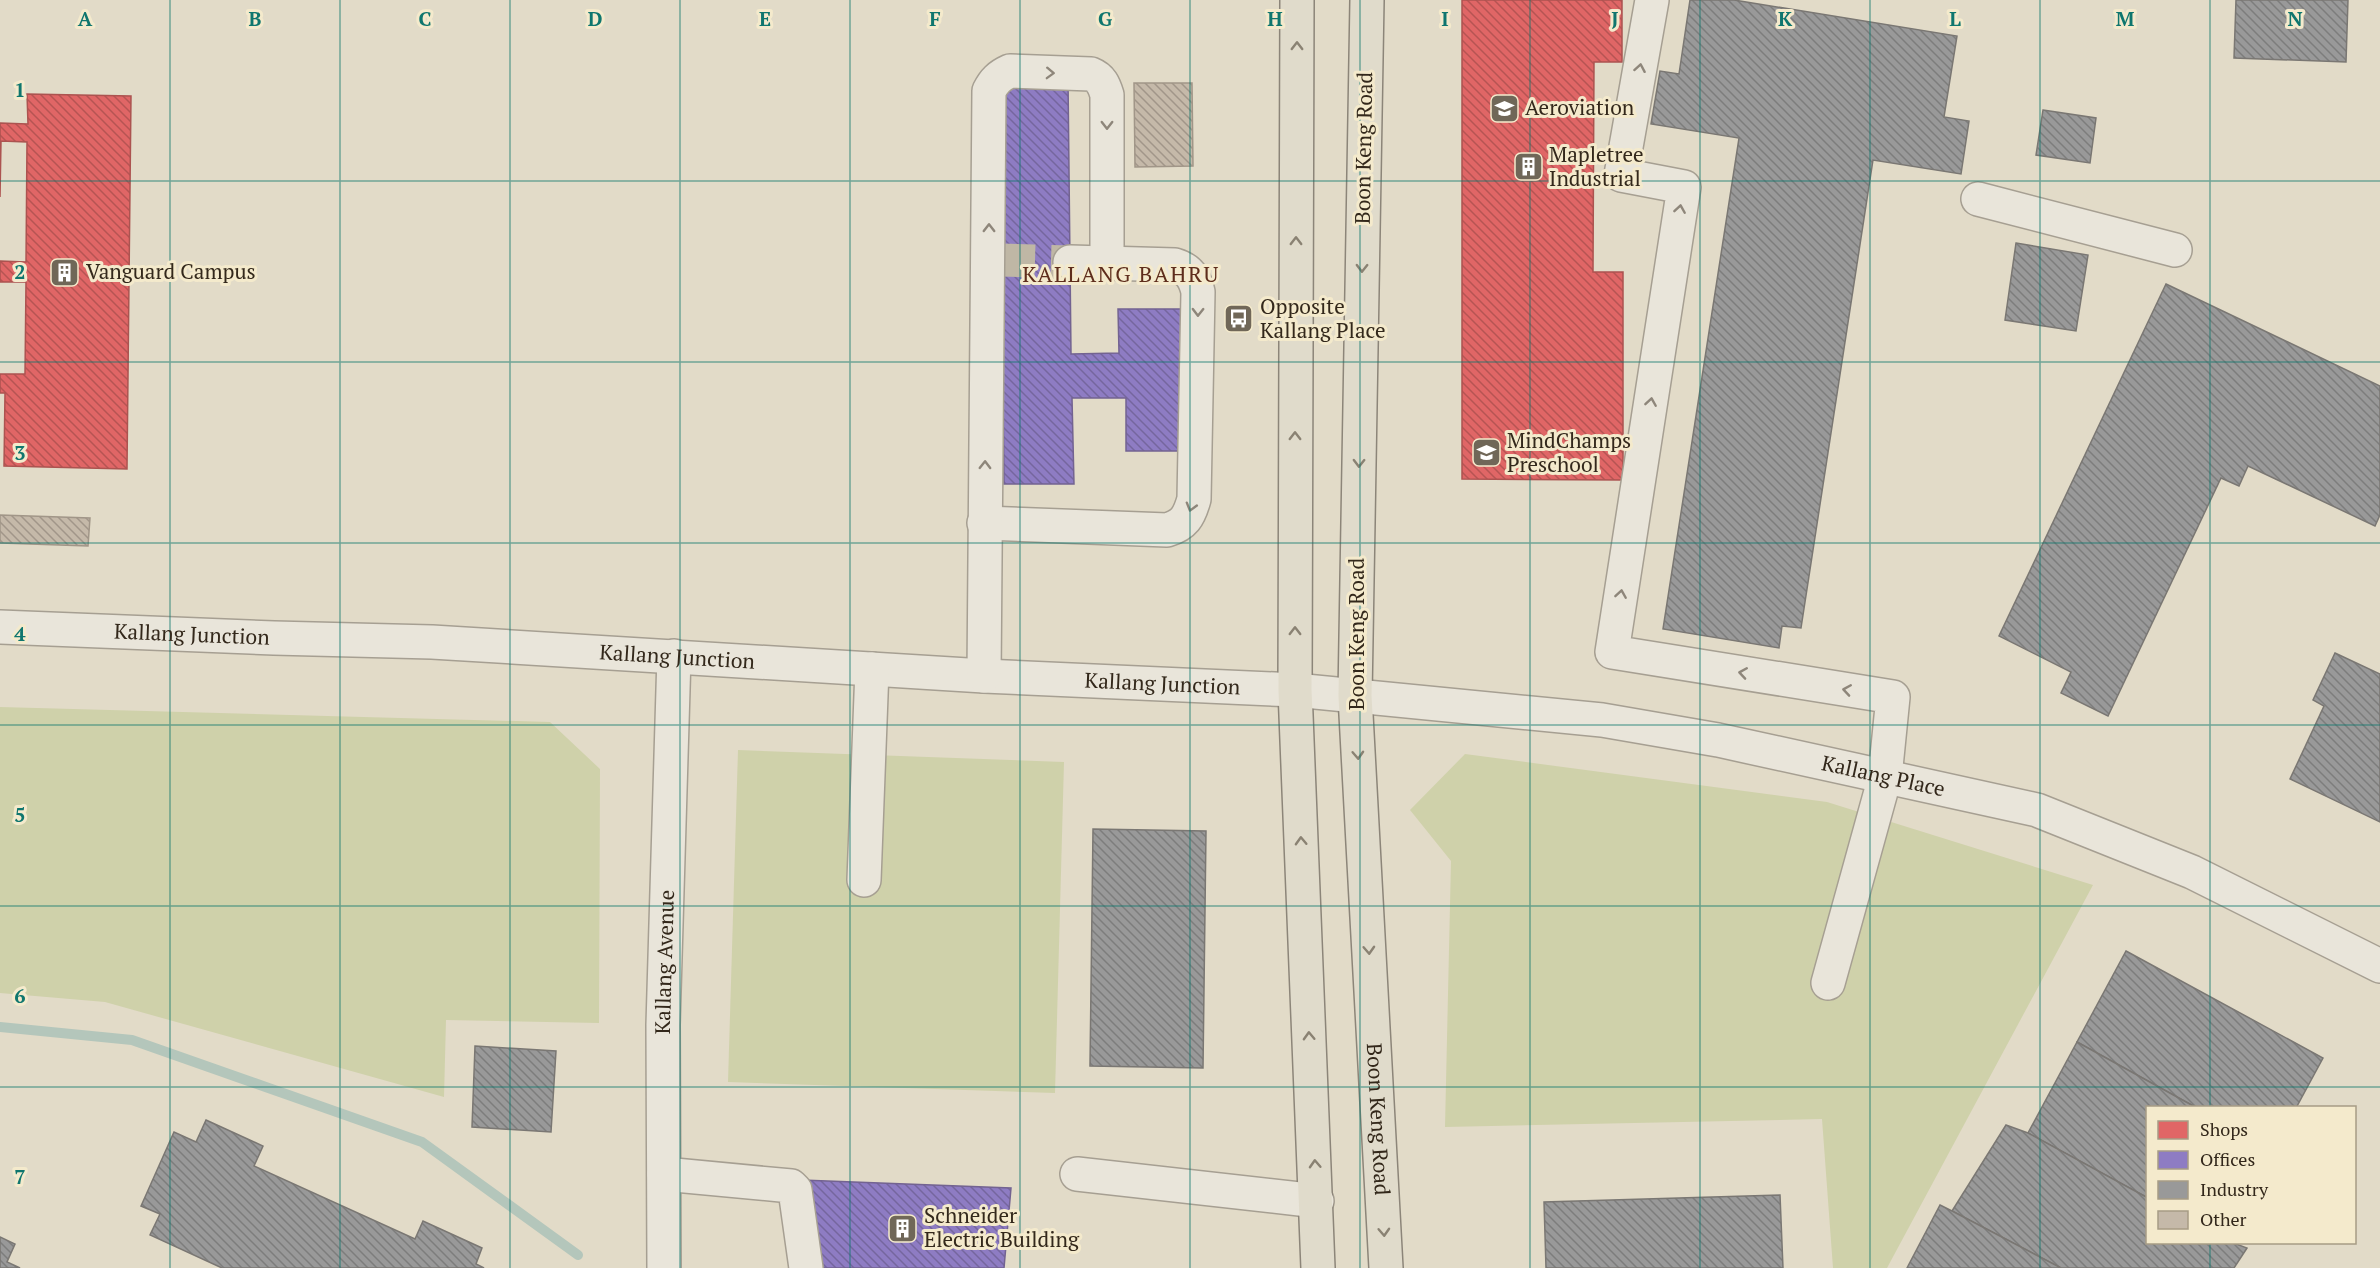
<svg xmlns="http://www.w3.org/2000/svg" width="2380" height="1268" font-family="'PT Serif',serif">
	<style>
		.green { fill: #cfd1aa }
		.shops { fill: url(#shops-back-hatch); stroke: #ac5350; stroke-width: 1.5 }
		.offices { fill: url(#offices-back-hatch); stroke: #736391; stroke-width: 1.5 }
		.industry { fill: url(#industry-back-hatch); stroke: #7a7773; stroke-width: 1.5 }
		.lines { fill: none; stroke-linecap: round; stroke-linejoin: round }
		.stream { stroke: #b4c6bb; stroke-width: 10 }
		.building { fill: url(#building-back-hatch); stroke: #a19688; stroke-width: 1.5 }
		.minor-tunnel { stroke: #bfb7a5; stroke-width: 33; stroke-dasharray: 33 16; stroke-linecap: butt }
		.minor-casing { stroke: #a69f92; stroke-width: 36 }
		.major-casing { stroke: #8c8579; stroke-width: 36 }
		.minor { stroke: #e9e5da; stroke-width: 33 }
		.major { stroke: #e0dbcb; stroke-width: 33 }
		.oneway { stroke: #8a8273 }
		.oneway2 { stroke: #8e867a }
		.grid { fill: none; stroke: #0f766e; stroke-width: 1.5; stroke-opacity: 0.55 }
		.labels { text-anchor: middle; stroke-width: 6; stroke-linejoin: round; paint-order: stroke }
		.poi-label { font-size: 21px; fill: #33281b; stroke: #f4eacc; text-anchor: start }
		.street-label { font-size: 21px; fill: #33281b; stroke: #f4eacc }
		.neighbourhood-label { font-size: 22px; letter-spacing: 1.5px; fill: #5e2d1c; stroke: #f4eacc }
		.grid-label { font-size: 20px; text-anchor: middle; font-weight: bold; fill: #0f766e; stroke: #f4eacc; stroke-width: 6; stroke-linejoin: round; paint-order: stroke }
	</style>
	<defs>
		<pattern id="shops-back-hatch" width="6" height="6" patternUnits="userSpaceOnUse" patternTransform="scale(1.5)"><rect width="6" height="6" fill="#e06666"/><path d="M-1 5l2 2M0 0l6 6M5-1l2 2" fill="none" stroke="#b65453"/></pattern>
		<pattern id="offices-back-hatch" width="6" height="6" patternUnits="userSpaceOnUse" patternTransform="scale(1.5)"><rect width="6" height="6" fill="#8e7cc3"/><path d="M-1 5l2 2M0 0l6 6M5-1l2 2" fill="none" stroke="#75669e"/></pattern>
		<pattern id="industry-back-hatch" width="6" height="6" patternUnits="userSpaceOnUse" patternTransform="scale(1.5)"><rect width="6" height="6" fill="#999"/><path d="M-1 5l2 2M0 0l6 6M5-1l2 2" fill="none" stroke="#7d7d7c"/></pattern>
		<pattern id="building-back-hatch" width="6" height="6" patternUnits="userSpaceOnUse" patternTransform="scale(1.5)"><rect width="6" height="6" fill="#c5b9a9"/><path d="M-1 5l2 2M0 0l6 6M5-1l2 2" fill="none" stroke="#a19689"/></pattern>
	</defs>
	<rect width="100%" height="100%" fill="#e2dbc8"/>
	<g class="green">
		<polygon points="0,707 550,722 600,769 599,1023 446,1020 444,1097 105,1002 0,993"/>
		<polygon points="738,750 1064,762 1055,1093 728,1082"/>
		<polygon points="1465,754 1827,802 2093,885 1887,1268 1833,1268 1822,1119 1445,1127 1451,861 1410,810"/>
	</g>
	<g class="shops">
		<polygon points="1462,0 1622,0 1622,62 1594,62 1593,272 1623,272 1623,480 1462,479"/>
		<polygon points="27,94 131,96 127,469 4,466 5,393 0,393 0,374 25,374 26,282 0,282 0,261 26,262 27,142 1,141 0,197 0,123 28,124"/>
	</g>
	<g class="offices">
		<polygon points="1068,79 1071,354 1119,353 1118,309 1189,309 1190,451 1126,451 1126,398 1072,398 1074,484 1004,484 1000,80"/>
		<polygon points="801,1180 1011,1188 1004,1268 798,1268"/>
	</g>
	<g class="industry">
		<polygon points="1690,0 1734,0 1957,36 1944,117 1969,121 1961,174 1873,160 1801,628 1782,626 1779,648 1663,629 1739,138 1651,124 1660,71 1679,74"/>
		<polygon points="2236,0 2348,0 2346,62 2234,58"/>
		<polygon points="2043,110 2096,118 2090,163 2036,155"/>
		<polygon points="2016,243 2088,255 2076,331 2005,320"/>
		<polygon points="2166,284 2380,386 2380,515 2375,526 2248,466 2239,486 2221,478 2108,716 2061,693 2071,672 1999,636"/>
		<polygon points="2335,653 2380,674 2380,822 2290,779 2324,706 2313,700"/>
		<polygon points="1093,829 1206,831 1203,1068 1090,1066"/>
		<polygon points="2126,951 2323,1058 2296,1108 2197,1108 2077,1042"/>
		<polygon points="2077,1042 2197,1108 2148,1108 2148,1198 2028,1133"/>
		<polygon points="475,1046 556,1051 551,1132 472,1127"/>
		<polygon points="206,1120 263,1146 254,1166 415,1239 423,1221 482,1248 476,1264 484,1268 222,1268 150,1235 160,1214 141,1206 174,1132 196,1142"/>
		<polygon points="2006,1125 2028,1133 2148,1198 2148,1242 2231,1242 2247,1248 2234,1268 2061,1268 1952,1211"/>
		<polygon points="1780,1195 1783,1268 1546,1268 1544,1202"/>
		<polygon points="1940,1205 1952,1211 2061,1268 1907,1268"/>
		<polygon points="0,1237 15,1244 7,1262 20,1268 0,1268"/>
	</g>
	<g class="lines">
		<polyline class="stream" points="0,1027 132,1040 422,1142 578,1255"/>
	</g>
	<g class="building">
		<polygon points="1134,83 1192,83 1193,166 1135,167"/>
		<polygon points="0,515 90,518 88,546 0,543"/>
	</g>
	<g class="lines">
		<polyline class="minor-tunnel" points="1002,260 1070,262"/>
		<defs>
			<g id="minor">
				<polyline points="1652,0 1621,175 1684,187 1612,652 1893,697 1885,777 1828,983"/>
				<polyline points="1978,199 2175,250"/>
				<path d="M984,523L1167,530C1184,525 1189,517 1194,499L1198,292C1195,278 1189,269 1175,265L1070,262"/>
				<path id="s1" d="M0,627L274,638L432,642L984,676L1295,690L1602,720L1718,740L2037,810L2192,872L2380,966"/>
				<path d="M984,676L989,91C994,81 999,76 1010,71L1091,74C1101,78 1104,85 1107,95V263"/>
				<polyline points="864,880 872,669"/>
				<polyline points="664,1174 791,1186 795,1190 806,1268"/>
				<polyline points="1077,1174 1317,1201"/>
				<path id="s2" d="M664,1268L663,1025L674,656"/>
			</g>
			<g id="major">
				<polyline points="1297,0 1295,690 1318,1268"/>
				<path id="s3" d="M1367,0L1355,696L1386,1268"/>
			</g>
		</defs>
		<use href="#minor" class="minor-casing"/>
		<use href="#major" class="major-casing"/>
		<use href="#minor" class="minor"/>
		<use href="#major" class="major"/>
	</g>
	<defs><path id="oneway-chevron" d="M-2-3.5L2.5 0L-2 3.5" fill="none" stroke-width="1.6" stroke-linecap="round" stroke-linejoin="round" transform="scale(1.5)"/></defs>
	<g class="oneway">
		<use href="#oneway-chevron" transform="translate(1297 46) rotate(-90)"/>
		<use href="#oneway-chevron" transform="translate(1296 241) rotate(-90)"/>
		<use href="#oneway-chevron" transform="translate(1362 268) rotate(91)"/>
		<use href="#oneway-chevron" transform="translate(1295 436) rotate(-90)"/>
		<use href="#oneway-chevron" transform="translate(1359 463) rotate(91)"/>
		<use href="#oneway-chevron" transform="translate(1295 631) rotate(-90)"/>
		<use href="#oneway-chevron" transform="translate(1358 755) rotate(87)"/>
		<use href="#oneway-chevron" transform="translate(1301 841) rotate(-92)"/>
		<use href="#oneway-chevron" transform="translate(1369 950) rotate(87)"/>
		<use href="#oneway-chevron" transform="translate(1309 1036) rotate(-92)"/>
		<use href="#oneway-chevron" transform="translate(1315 1164) rotate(-93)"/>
		<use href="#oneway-chevron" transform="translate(1384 1232) rotate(87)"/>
	</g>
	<g class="oneway2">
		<use href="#oneway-chevron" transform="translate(1640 68) rotate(-80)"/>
		<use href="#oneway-chevron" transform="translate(1050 73) rotate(2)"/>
		<use href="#oneway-chevron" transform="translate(1107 125) rotate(90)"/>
		<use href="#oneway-chevron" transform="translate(1680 209) rotate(-81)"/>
		<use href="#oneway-chevron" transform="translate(989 228) rotate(-90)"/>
		<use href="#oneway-chevron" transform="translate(1198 312) rotate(91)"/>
		<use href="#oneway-chevron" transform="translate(1651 402) rotate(-81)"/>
		<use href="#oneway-chevron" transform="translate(985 465) rotate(-89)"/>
		<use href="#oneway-chevron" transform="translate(1191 507) rotate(106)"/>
		<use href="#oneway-chevron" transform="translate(1621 594) rotate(-81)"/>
		<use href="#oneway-chevron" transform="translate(1743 673) rotate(-171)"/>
		<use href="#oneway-chevron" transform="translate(1847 690) rotate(-171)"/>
	</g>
	<path class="grid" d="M170,0V1268M340,0V1268M510,0V1268M680,0V1268M850,0V1268M1020,0V1268M1190,0V1268M1360,0V1268M1530,0V1268M1700,0V1268M1870,0V1268M2040,0V1268M2210,0V1108M0,181H2380M0,362H2380M0,543H2380M0,725H2380M0,906H2380M0,1087H2380M2210,1242V1268"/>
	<defs>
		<symbol id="school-square" viewBox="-11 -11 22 22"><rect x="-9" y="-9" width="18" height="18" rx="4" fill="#706758" stroke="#f4eacc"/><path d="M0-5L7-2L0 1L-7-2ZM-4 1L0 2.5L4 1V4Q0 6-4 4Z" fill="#fff"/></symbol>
		<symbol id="building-square" viewBox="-11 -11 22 22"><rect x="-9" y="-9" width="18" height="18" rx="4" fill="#706758" stroke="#f4eacc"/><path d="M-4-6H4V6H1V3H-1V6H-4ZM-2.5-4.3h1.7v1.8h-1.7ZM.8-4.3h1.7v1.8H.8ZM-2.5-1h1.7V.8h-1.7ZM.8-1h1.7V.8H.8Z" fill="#fff"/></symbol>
		<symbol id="bus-square" viewBox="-11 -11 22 22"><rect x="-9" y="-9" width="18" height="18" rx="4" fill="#706758" stroke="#f4eacc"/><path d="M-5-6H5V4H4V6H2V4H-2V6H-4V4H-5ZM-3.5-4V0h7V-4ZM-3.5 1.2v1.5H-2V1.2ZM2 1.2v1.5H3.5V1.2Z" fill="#fff"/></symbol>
	</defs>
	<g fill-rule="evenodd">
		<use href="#school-square" x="1488" y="92" width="33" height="33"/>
		<use href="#building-square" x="1512" y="150" width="33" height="33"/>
		<use href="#building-square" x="48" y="256" width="33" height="33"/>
		<use href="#bus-square" x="1222" y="302" width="33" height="33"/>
		<use href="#school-square" x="1470" y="436" width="33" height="33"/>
		<use href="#building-square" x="886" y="1212" width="33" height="33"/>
	</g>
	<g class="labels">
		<g class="poi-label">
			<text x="1525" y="115">Aeroviation</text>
			<text x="1549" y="162">Mapletree<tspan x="1549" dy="24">Industrial</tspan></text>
			<text x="86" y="279">Vanguard Campus</text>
			<text x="1260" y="314">Opposite<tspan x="1260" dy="24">Kallang Place</tspan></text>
			<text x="1507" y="448">MindChamps<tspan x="1507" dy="24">Preschool</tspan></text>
			<text x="924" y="1223">Schneider<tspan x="924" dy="24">Electric Building</tspan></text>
		</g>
		<g class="street-label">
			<text transform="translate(1364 148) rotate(-89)" y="7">Boon Keng Road</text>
			<text transform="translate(1357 634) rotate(-90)" y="7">Boon Keng Road</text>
			<text dy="7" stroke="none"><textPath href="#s1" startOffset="192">Kallang Junction</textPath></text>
			<text dy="7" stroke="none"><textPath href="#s1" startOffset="678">Kallang Junction</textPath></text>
			<text dy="7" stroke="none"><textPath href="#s1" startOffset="1164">Kallang Junction</textPath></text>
			<text dy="7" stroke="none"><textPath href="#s1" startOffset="1892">Kallang Place</textPath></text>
			<text dy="7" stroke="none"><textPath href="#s2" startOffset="306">Kallang Avenue</textPath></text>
			<text dy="7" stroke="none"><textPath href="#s3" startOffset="1120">Boon Keng Road</textPath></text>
		</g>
		<g class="neighbourhood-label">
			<text x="1121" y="282">KALLANG BAHRU</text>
		</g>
	</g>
	<g class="grid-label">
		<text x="85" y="26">A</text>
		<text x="255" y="26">B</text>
		<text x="425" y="26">C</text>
		<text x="595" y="26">D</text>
		<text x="765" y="26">E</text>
		<text x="935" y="26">F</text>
		<text x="1105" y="26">G</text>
		<text x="1275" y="26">H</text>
		<text x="1445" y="26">I</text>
		<text x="1615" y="26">J</text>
		<text x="1785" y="26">K</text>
		<text x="1955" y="26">L</text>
		<text x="2125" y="26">M</text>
		<text x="2295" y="26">N</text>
		<text x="20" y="97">1</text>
		<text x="20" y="279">2</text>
		<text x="20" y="460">3</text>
		<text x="20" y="641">4</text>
		<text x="20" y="822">5</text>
		<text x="20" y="1003">6</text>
		<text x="20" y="1184">7</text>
	</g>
	<rect x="2146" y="1106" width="210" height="138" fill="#f4eacc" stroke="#a79c85" stroke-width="1.5"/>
	<rect x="2158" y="1121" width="30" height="18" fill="#e06666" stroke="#a79c85" stroke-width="1.5"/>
	<text x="2200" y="1136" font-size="18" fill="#33281b">Shops</text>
	<rect x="2158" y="1151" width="30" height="18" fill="#8e7cc3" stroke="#a79c85" stroke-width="1.5"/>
	<text x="2200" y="1166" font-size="18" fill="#33281b">Offices</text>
	<rect x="2158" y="1181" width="30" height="18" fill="#999999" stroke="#a79c85" stroke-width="1.5"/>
	<text x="2200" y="1196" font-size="18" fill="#33281b">Industry</text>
	<rect x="2158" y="1211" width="30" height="18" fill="#c5b9a9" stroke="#a79c85" stroke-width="1.5"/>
	<text x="2200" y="1226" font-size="18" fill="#33281b">Other</text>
</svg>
